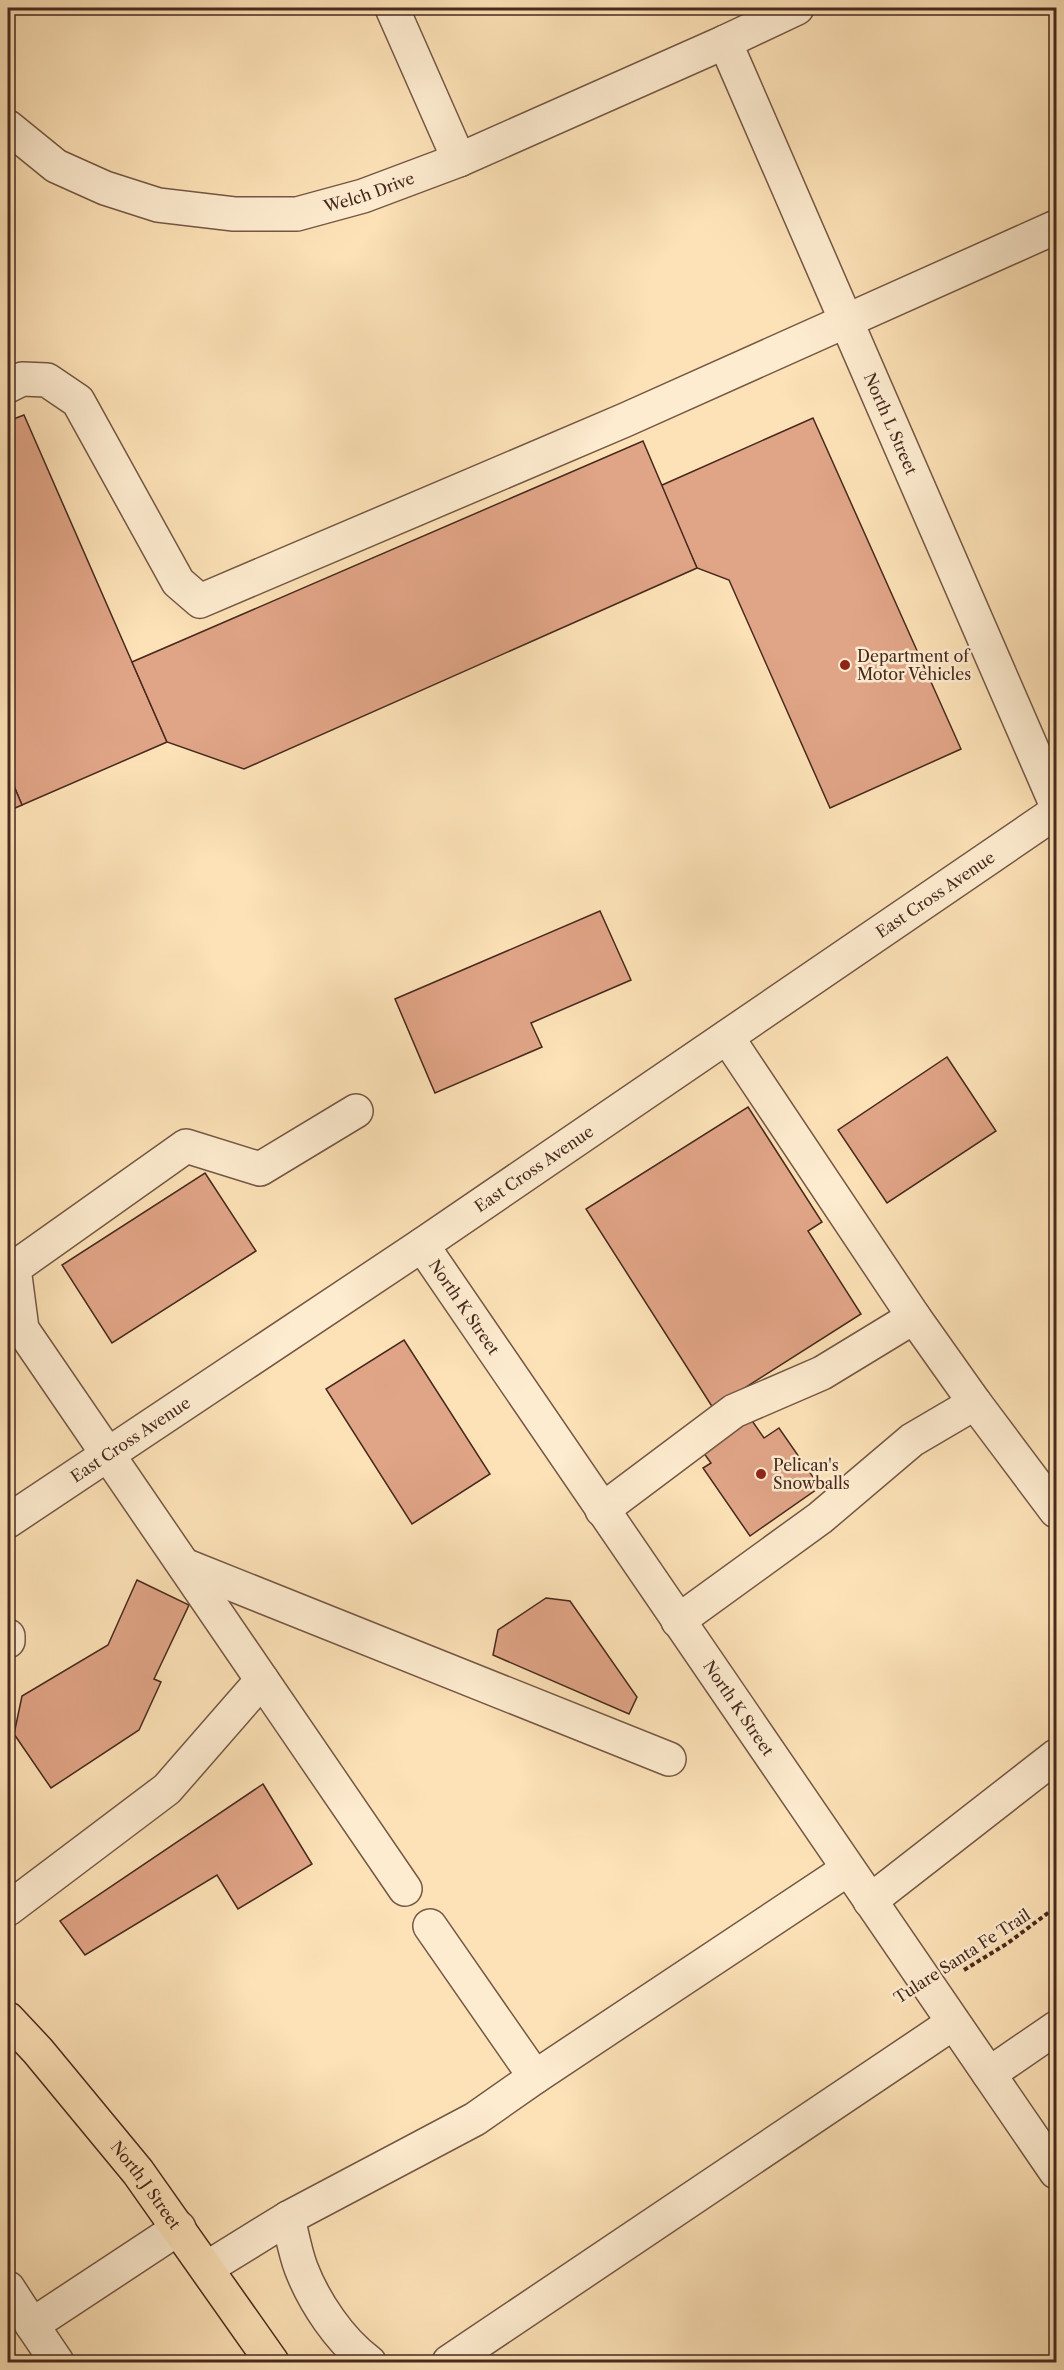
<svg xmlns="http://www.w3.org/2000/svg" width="1064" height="2370" font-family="'Libre Caslon Text',serif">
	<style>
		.building { fill: #e0a486; stroke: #46291e; stroke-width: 1.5 }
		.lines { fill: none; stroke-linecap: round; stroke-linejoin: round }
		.minor-casing { stroke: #745744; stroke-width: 36 }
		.major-casing { stroke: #46291e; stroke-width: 36 }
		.path { stroke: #46291e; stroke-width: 4; stroke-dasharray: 4.5 3; stroke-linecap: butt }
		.minor { stroke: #feecd0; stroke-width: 33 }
		.major { stroke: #fde2b7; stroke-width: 33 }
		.poi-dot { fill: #8f2418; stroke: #feecd0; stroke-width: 2 }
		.labels { text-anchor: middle; stroke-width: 5; stroke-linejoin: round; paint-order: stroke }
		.street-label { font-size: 16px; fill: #46291e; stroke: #feecd0 }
		.poi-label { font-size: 16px; fill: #46291e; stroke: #feecd0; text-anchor: start }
	</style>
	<rect width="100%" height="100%" fill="#fde2b7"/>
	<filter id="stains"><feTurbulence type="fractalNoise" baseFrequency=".00333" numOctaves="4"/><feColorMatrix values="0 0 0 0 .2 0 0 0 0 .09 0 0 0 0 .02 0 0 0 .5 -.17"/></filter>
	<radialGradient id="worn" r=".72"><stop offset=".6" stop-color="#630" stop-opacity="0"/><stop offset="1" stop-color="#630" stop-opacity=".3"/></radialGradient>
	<g class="building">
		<polygon points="24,415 167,742 22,805 8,772 8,421"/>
		<polygon points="813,418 961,749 830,808 729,580 697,568 660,486"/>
		<polygon points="643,441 697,568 244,769 167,742 132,662"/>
		<polygon points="8,772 22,805 8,811"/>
		<polygon points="600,911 631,980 531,1023 542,1047 435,1093 395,999"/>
		<polygon points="947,1057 996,1131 887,1203 838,1130"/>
		<polygon points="748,1107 822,1222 808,1231 861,1314 713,1408 586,1209"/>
		<polygon points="205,1173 256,1251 112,1343 62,1265"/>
		<polygon points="404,1340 490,1474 412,1524 326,1389"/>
		<polygon points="746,1412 764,1438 779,1428 820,1487 750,1536 703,1468 711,1463 698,1445"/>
		<polygon points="137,1580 189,1605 154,1679 161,1682 139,1730 51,1788 14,1734 22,1696 108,1645"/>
		<polygon points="546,1598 570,1601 637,1697 629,1714 493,1655 498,1630"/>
		<polygon points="263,1784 312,1864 238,1909 217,1875 85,1955 60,1921"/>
	</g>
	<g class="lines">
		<defs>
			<g id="minor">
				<polyline points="392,8 459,160"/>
				<path id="s1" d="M725,42L1056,804"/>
				<path id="s2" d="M8,127L56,166L105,188L158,205L234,214H297L363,196L459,160L725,42L797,8"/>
				<polyline points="8,386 22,379 47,380 78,401 178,582 200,601 625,420 1056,227"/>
				<polyline points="727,1037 914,1317"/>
				<polyline points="356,1111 260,1169 186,1146 14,1268 22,1329 405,1889"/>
				<path id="s3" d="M422,1245L1056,2172"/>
				<polyline points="602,1510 734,1411 822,1373 914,1317 975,1403"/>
				<path id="s4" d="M8,1521L422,1245L1056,812"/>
				<polyline points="184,1565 669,1759"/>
				<polyline points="678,1621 820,1518 912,1440 975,1403 1056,1511"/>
				<polyline points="8,1636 8,1641"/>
				<polyline points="870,1901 1056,1756"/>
				<polyline points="8,1909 167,1789 262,1680"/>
				<polyline points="430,1926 535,2077"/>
				<polyline points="989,2074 1056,2028"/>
				<path d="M288,2218C292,2234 295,2252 301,2268C314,2302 340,2341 369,2362"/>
				<polyline points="207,2268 288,2218 475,2119 535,2077 848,1869"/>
				<polyline points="8,2288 32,2325 179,2228"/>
				<polyline points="32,2325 57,2362"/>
				<polyline points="449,2362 953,2023"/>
			</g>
			<g id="major">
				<path id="s5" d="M8,2019L38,2051L138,2172L272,2362"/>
			</g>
		</defs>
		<use href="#minor" class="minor-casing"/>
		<use href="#major" class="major-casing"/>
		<polyline class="path" points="964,1970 1008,1943 1056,1907"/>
		<use href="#minor" class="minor"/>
		<use href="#major" class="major"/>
	</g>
	<g class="poi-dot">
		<circle cx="845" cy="665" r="6"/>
		<circle cx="761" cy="1474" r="6"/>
	</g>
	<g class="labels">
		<g class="street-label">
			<text dy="6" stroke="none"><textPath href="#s2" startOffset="386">Welch Drive</textPath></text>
			<text dy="6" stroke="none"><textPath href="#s1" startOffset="416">North L Street</textPath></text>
			<text dy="6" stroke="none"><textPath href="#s4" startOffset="1119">East Cross Avenue</textPath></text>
			<text dy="6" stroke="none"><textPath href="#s4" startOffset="633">East Cross Avenue</textPath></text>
			<text dy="6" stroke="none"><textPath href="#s3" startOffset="75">North K Street</textPath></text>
			<text dy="6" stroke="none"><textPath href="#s4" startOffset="147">East Cross Avenue</textPath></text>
			<text dy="6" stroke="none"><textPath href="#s3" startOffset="561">North K Street</textPath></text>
			<text transform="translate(962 1956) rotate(-33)" y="6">Tulare Santa Fe Trail</text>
			<text dy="6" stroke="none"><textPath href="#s5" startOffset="216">North J Street</textPath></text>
		</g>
		<g class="poi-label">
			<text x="857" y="662">Department of<tspan x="857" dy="18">Motor Vehicles</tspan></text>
			<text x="773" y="1471">Pelican's<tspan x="773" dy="18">Snowballs</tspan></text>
		</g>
	</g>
	<rect width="1064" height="2370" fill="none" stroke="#fde2b7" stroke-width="30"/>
	<rect x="9" y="9" width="1046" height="2352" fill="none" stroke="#46291e" stroke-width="3"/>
	<rect x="15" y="15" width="1034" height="2340" fill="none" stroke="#46291e" stroke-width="1.5"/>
	<rect width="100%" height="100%" filter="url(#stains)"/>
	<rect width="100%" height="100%" fill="url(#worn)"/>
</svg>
